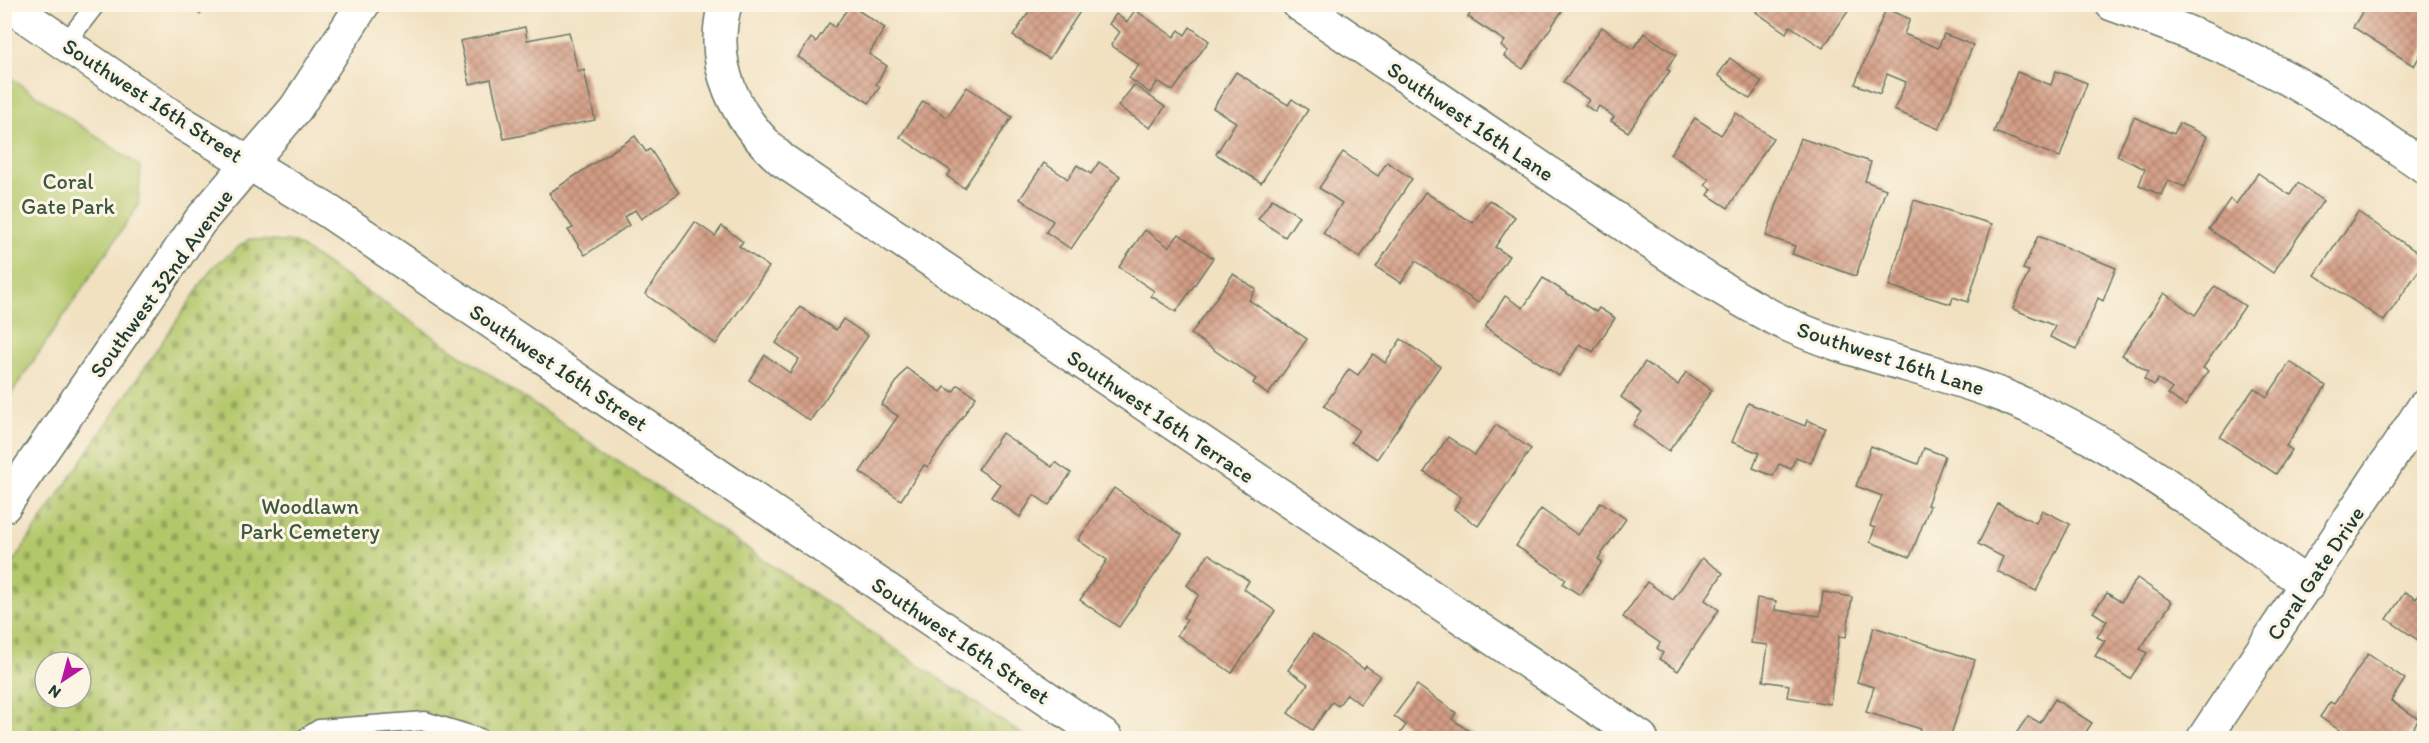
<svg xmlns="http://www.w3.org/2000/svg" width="2429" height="743" font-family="Itim,sans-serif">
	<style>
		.green { fill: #b2c76b; stroke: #688250; stroke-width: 1.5 }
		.cemetery { fill: url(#cemetery-stones); stroke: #688250; stroke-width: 1.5; fill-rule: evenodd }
		.building { fill: url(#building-cross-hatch) }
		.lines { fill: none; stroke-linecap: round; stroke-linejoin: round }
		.lane-casing { stroke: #687665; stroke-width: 21 }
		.street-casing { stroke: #687665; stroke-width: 36 }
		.secondary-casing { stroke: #687665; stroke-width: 36 }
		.lane { stroke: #fff; stroke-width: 18 }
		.street { stroke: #fff; stroke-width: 33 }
		.secondary { stroke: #fff; stroke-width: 33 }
		.labels { text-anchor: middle; stroke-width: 6; stroke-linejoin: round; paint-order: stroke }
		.street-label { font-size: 22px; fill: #1f3d34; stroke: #fcf5e5 }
		.park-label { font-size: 22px; fill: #3c593f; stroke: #fcf5e5 }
	</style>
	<defs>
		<pattern id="cemetery-stones" width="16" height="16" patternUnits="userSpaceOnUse" patternTransform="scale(1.5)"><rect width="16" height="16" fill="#b2c76b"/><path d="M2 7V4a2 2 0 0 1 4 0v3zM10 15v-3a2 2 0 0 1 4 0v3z" fill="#90a359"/></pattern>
		<pattern id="building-cross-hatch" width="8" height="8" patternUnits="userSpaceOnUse" patternTransform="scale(1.5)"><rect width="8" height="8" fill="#d39c84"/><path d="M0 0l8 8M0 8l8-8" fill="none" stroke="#ab806d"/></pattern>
	</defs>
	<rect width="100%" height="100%" fill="#fcf5e5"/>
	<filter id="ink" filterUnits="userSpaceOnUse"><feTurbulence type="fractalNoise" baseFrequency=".0167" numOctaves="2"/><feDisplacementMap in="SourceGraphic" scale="12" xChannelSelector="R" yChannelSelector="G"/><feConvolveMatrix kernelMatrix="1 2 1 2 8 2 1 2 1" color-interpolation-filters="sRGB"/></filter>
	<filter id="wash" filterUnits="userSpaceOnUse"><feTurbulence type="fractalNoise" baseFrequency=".008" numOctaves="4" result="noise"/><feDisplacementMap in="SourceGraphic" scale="24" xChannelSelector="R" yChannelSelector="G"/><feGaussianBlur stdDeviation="1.35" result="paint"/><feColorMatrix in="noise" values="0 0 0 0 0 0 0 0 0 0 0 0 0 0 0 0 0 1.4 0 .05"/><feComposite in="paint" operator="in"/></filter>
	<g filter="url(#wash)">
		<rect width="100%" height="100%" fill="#f1e1c1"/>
		<polygon class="green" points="5,74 141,167 138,206 5,403"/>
		<path class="cemetery" d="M249,239L295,243L1027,738H5V574L213,267ZM45,662H81V698H45Z"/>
		<g id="blocks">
			<g class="building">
				<polygon points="186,4 207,4 200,14"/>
				<polygon points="1034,4 1085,4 1049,59 1013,36"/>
				<polygon points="1476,4 1559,4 1564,8 1523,69 1504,56 1508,51 1501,46 1505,41 1468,17"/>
				<polygon points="1761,4 1853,4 1823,48 1790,26 1786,33 1756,12"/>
				<polygon points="2367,4 2424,4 2424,49 2414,66 2353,27"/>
				<polygon points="850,5 885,28 869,54 887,66 876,84 880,87 869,103 798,57 811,38 816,42 829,23 835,27"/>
				<polygon points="1886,9 1910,19 1904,34 1938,48 1944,34 1973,45 1939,129 1894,110 1906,82 1887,74 1880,94 1855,84"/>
				<polygon points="1135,10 1174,37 1179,30 1185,35 1190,27 1209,41 1173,91 1158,81 1150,93 1129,78 1139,65 1111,45 1120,32 1109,24 1116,14 1127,22"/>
				<polygon points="525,27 527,40 569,32 578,72 584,70 595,120 504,139 491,79 470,84 460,41"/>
				<polygon points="1602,27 1633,49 1644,33 1676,55 1666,69 1670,71 1628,132 1611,121 1614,117 1599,106 1595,112 1585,105 1589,100 1563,82"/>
				<polygon points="1730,58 1762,82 1750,99 1718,75"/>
				<polygon points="2056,71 2087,83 2060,157 1994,132 2017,72 2051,85"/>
				<polygon points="1236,72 1288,105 1292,99 1308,110 1261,183 1216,154 1236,122 1213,108"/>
				<polygon points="1134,85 1165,107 1150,128 1118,106"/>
				<polygon points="967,87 1012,117 964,188 947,176 951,171 900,137 923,101 947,117"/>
				<polygon points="1736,113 1773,138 1728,208 1708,195 1712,189 1705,185 1709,179 1670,154 1695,118 1721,135"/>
				<polygon points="2134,117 2174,134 2179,123 2207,136 2185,187 2168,180 2161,195 2139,185 2145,169 2117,156"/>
				<polygon points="635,136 646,152 650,149 679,193 641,219 635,210 624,217 629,225 585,255 568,230 573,228 549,193"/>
				<polygon points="1800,138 1871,162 1865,181 1886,189 1856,276 1792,254 1795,246 1766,236"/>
				<polygon points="1343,152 1378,176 1387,162 1412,179 1360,258 1323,233 1342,203 1319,188"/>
				<polygon points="1099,162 1120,176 1071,249 1046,232 1053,221 1020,199 1044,163 1068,179 1077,165 1091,174"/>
				<polygon points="2258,173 2290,195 2298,183 2323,201 2273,273 2209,229 2230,199 2236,204"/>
				<polygon points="1425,192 1473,223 1489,200 1515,217 1495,247 1509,256 1478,303 1416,261 1401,283 1376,267"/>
				<polygon points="1272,199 1299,216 1285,237 1258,219"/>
				<polygon points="1914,200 1992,224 1968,302 1953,297 1951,304 1889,286"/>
				<polygon points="2358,212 2424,257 2424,263 2384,321 2315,275"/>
				<polygon points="695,222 715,236 722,226 743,242 739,246 769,267 716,344 645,294"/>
				<polygon points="1145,230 1169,247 1179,234 1213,258 1176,312 1151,296 1154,291 1119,267"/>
				<polygon points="2038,236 2116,268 2103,301 2098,298 2077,349 2050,337 2055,326 2013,309 2029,271 2023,269"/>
				<polygon points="1233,274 1256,289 1249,300 1307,339 1268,395 1253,383 1256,379 1191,334"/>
				<polygon points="1543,278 1596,312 1599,308 1615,318 1593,352 1580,344 1559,376 1485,327 1505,296 1523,308"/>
				<polygon points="2215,286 2245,306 2203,368 2208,371 2185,406 2168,394 2172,389 2158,379 2154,386 2144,379 2148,372 2122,355 2164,293 2195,315"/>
				<polygon points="800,307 836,330 843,319 868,336 810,421 749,380 765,355 790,373 799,359 776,343"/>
				<polygon points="1401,339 1440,366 1377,459 1351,442 1359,430 1324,406 1349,369 1358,375 1373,354 1385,363"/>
				<polygon points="1645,362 1678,385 1686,372 1712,390 1669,451 1633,425 1642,412 1621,397"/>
				<polygon points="2290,362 2326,386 2286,446 2292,450 2276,474 2220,437 2254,388 2267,397"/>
				<polygon points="906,368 941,392 945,387 953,392 958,385 976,397 928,467 924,465 901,500 860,472 898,416 881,405"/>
				<polygon points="1748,403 1805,426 1807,420 1825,428 1811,463 1796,457 1791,469 1779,464 1773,476 1753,468 1759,453 1732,442"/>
				<polygon points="1496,425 1531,449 1478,526 1454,509 1461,497 1424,472 1448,437 1475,455"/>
				<polygon points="1002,433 1052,467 1055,462 1071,473 1049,505 1034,495 1020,517 991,497 1000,484 978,469"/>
				<polygon points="1871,446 1918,464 1924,448 1945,456 1927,505 1930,506 1910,557 1870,542 1875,528 1870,526 1882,496 1856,486"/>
				<polygon points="1114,488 1182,535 1119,627 1080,600 1107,560 1078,540"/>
				<polygon points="1601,502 1626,519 1598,559 1602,562 1580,595 1563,584 1566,579 1516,546 1541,509 1578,535"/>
				<polygon points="1998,504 2036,523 2042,510 2070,524 2036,591 1997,571 2003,557 1978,544"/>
				<polygon points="1209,554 1249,581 1244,589 1275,611 1232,673 1177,635 1187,620 1183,617 1199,595 1187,585"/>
				<polygon points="1702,558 1723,573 1705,600 1719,610 1678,671 1659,659 1663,653 1657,648 1660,643 1623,617 1647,582 1673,600"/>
				<polygon points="2137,578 2172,602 2140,649 2147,653 2130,679 2095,656 2105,641 2097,637 2107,621 2093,612 2107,593 2121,602"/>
				<polygon points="2424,586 2424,644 2387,619 2405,592 2416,599"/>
				<polygon points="1823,592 1852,597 1846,637 1839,636 1830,704 1787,697 1789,685 1763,681 1768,645 1751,643 1757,598 1776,601 1775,610 1820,616"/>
				<polygon points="1874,627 1975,660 1950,738 1922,738 1918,737 1921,729 1866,712 1874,687 1857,682"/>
				<polygon points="1313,634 1364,669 1366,666 1380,676 1360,704 1347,694 1338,706 1332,702 1312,730 1288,713 1308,684 1288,670"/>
				<polygon points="2368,654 2405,679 2391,701 2419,719 2406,738 2351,738 2320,717 2330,702 2334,704"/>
				<polygon points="1417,685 1456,713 1452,719 1479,738 1397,738 1406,725 1394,716"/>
				<polygon points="2055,699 2092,723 2082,738 2013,738 2028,716 2040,723"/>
			</g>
		</g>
	</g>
	<g filter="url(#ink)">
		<use href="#blocks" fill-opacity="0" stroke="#687665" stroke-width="1.5"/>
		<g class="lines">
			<defs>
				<g id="lane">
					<polyline points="65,44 96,4"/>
					<polyline points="305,738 319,729 425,721 480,738"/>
				</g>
				<g id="street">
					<path d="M725,4C708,66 736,119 782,160L1641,738"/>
					<path d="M1299,4C1390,66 1481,128 1572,189C1637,233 1701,279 1770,316C1846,355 1926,365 2004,396C2115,440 2211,516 2308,585"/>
					<path d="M2112,4C2166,23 2218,43 2269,69C2324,96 2374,132 2424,166"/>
					<polyline points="2204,738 2424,407"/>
				</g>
				<g id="secondary">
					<polyline points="7,4 177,120 328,211 1106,738"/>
					<polyline points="4,506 200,221 296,108 363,4"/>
				</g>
			</defs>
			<use href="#lane" class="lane-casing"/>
			<use href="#street" class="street-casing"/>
			<use href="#secondary" class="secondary-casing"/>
			<use href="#lane" class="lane"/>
			<use href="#street" class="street"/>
			<use href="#secondary" class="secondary"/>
		</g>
	</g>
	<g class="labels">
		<g class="street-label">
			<text transform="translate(153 100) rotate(33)" y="8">Southwest 16th Street</text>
			<text transform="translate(1471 121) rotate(34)" y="8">Southwest 16th Lane</text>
			<text transform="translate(161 283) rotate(-54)" y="8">Southwest 32nd Avenue</text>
			<text transform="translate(1891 358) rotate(18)" y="8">Southwest 16th Lane</text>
			<text transform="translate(559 367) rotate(34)" y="8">Southwest 16th Street</text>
			<text transform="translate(1161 416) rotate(34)" y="8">Southwest 16th Terrace</text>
			<text transform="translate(2315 573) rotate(-56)" y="8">Coral Gate Drive</text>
			<text transform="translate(961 640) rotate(34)" y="8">Southwest 16th Street</text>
		</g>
		<g class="park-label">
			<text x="68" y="189">Coral<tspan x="68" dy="25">Gate Park</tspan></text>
			<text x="310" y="514">Woodlawn<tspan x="310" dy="25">Park Cemetery</tspan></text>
		</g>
	</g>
	<rect width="2429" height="743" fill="none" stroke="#fcf5e5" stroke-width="24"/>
	<g transform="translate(63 680) rotate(216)"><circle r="28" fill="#fcf5e5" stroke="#a4ab9e" stroke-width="1.5"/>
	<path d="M0-4.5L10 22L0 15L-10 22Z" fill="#b5179e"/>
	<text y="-9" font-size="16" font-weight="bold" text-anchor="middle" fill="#1f3d34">N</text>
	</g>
</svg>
